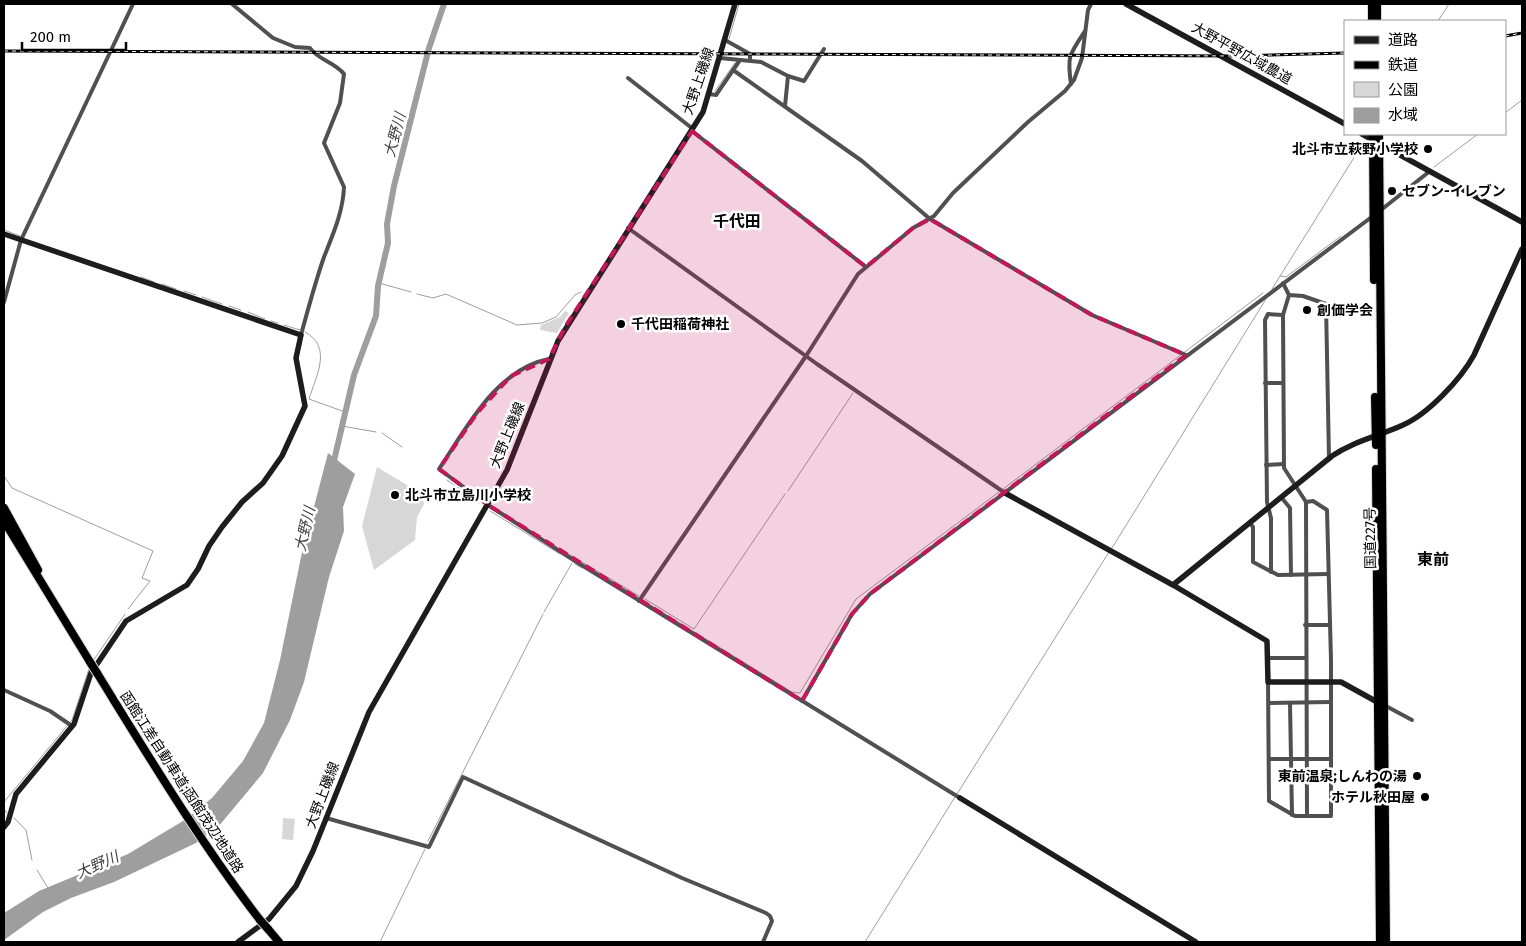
<svg xmlns="http://www.w3.org/2000/svg" width="1526" height="946" font-family="'Fira Sans','Noto Sans JP',sans-serif">
	<style>
		.green { fill: #d7d7d7 }
		.water { fill: #9e9e9e }
		.lines { fill: none; stroke-linecap: round; stroke-linejoin: round }
		.stream { stroke: #9e9e9e; stroke-width: 1 }
		.river { stroke: #9e9e9e; stroke-width: 6 }
		.highway-casing { stroke: #dbdbdb; stroke-width: 10 }
		.street { stroke: #505050; stroke-width: 4 }
		.secondary { stroke: #1d1d1d; stroke-width: 5.5 }
		.highway { stroke: #000; stroke-width: 8 }
		.rail-casing { stroke: #000; stroke-width: 3 }
		.rail { stroke: #fff; stroke-width: 1; stroke-dasharray: 4; stroke-linecap: butt }
		.highway-bridge-casing { stroke: #dbdbdb; stroke-width: 10; stroke-linecap: butt }
		.highway-bridge { stroke: #000; stroke-width: 8 }
		.marked { fill: #c2185b; fill-opacity: 0.2; stroke: #c2185b; stroke-width: 4; stroke-dasharray: 10 6; stroke-linejoin: round }
		.poi-dot { fill: #000; stroke: #fff; stroke-width: 2 }
		.labels { text-anchor: middle; stroke-width: 5; stroke-linejoin: round; paint-order: stroke }
		.street-label { font-size: 14px; fill: #000; stroke: #fff }
		.poi-label { font-size: 14px; font-weight: bold; fill: #000; stroke: #fff; text-anchor: start }
		.water-label { font-size: 15px; font-style: italic; fill: #3f3f3f; stroke: #fff }
		.quarter-label { font-size: 16px; font-weight: bold; fill: #000; stroke: #fff }
	</style>
	<rect width="100%" height="100%" fill="#fff"/>
	<g class="green">
		<polygon points="565,311 569,313 557,333 540,330 541,325 560,317"/>
		<polygon points="377,467 422,494 424,504 417,517 415,540 374,570 362,526"/>
		<polygon points="283,818 295,819 293,840 282,839"/>
	</g>
	<polygon class="water" points="328,453 355,474 343,507 344,531 329,577 304,682 290,720 263,773 218,827 196,843 114,882 71,898 43,912 4,940 4,913 39,891 128,854 183,821 212,798 243,761 264,723 280,660 301,557"/>
	<g class="lines">
		<g class="stream">
			<polyline points="1438,21 1449,4"/>
			<polyline points="729,39 739,4"/>
			<polyline points="715,91 735,63"/>
			<polyline points="1505,113 1522,100"/>
			<polyline points="1434,167 1478,134"/>
			<polyline points="4,230 20,236"/>
			<polyline points="1280,276 1286,277 1341,236"/>
			<polyline points="141,277 154,282"/>
			<polyline points="379,283 411,292"/>
			<polyline points="162,284 176,289"/>
			<polyline points="1272,289 1365,140"/>
			<polyline points="184,291 196,295"/>
			<polyline points="417,294 433,298 446,294 517,325 542,323 556,317 575,295 581,292"/>
			<polyline points="202,297 222,304"/>
			<polyline points="229,306 241,310"/>
			<polyline points="248,312 265,319"/>
			<polyline points="271,321 278,323"/>
			<polyline points="284,325 300,330"/>
			<path d="M305,332C333,347 316,376 309,399L345,412"/>
			<polyline points="342,426 376,432"/>
			<polyline points="382,433 402,447"/>
			<polyline points="4,476 12,488 153,551 142,578 150,581 128,609"/>
			<polyline points="447,480 479,503"/>
			<polyline points="1003,489 1263,293"/>
			<polyline points="788,491 853,393"/>
			<polyline points="490,511 560,554"/>
			<polyline points="1112,548 1266,299"/>
			<polyline points="565,552 639,596"/>
			<polyline points="575,564 582,568"/>
			<polyline points="587,566 638,597"/>
			<polyline points="645,599 694,629 785,494"/>
			<polyline points="644,601 792,692 800,693 856,599 999,492"/>
			<polyline points="544,612 572,563"/>
			<polyline points="93,661 125,614"/>
			<polyline points="957,794 1109,552"/>
			<polyline points="4,802 72,720 90,666"/>
			<polyline points="4,809 7,813"/>
			<polyline points="14,818 26,830 32,860"/>
			<polyline points="428,841 543,614"/>
			<polyline points="37,870 48,888"/>
			<polyline points="380,942 425,849"/>
			<polyline points="865,942 955,797"/>
		</g>
		<polyline class="river" points="333,465 354,375 376,316 378,286 388,243 387,224 394,186 429,48 444,4"/>
		<defs>
			<g id="highway">
				<polyline points="1372,4 1372,21"/>
				<polyline points="1377,4 1377,21"/>
				<polyline points="1373,134 1374,280"/>
				<polyline points="1379,134 1386,942"/>
				<polyline points="1375,397 1376,445"/>
				<polyline points="1376,469 1380,942"/>
				<polyline points="4,508 38,570"/>
				<polyline points="4,521 90,662"/>
				<path d="M97,673C149,757 200,842 260,920"/>
				<polyline points="268,929 279,942"/>
			</g>
		</defs>
		<use href="#highway" class="highway-casing"/>
		<g class="street">
			<path d="M232,4L273,38L295,47L310,48C318,60 335,62 344,74L340,103L324,143L344,187C343,212 333,234 324,257C315,283 308,309 301,335"/>
			<polyline points="725,40 750,54 750,60"/>
			<polyline points="720,58 761,62 788,76 785,106"/>
			<polyline points="733,70 862,161 930,219 1092,315 1186,355"/>
			<polyline points="788,76 804,81 824,49"/>
			<polyline points="628,78 693,129"/>
			<path d="M1071,84C1067,56 1069,55 1085,31"/>
			<polyline points="709,94 716,95 740,60"/>
			<polyline points="692,131 866,267"/>
			<polyline points="1381,210 1430,171"/>
			<polyline points="628,228 817,364 1005,493"/>
			<polyline points="1283,283 1289,295 1303,296 1326,304 1329,459"/>
			<polyline points="1289,295 1283,315 1284,468 1306,502 1307,816"/>
			<polyline points="4,302 21,240 133,4"/>
			<path d="M549,359C496,369 466,429 439,469L488,505L575,561L960,798"/>
			<polyline points="1265,383 1283,383"/>
			<polyline points="1266,465 1284,464"/>
			<polyline points="1281,497 1290,508 1291,575"/>
			<polyline points="1250,523 1253,527 1253,562 1278,575 1328,574"/>
			<polyline points="1271,572 1271,518 1267,502 1265,320 1268,314 1283,315"/>
			<polyline points="639,601 806,356 858,274 913,228 934,216 953,193 1028,122 1065,91 1074,80 1082,58 1088,10 1091,4"/>
			<polyline points="1305,625 1330,625"/>
			<polyline points="1268,658 1306,658"/>
			<polyline points="1268,682 1269,801 1295,816 1331,816 1331,660 1327,510 1313,501 1306,502"/>
			<polyline points="4,690 50,711 72,726"/>
			<polyline points="802,701 852,614 870,594 1373,216"/>
			<polyline points="1269,703 1330,702"/>
			<polyline points="1290,703 1292,815"/>
			<polyline points="1384,705 1412,720"/>
			<polyline points="1269,759 1330,759"/>
			<polyline points="326,818 429,847 463,777 682,878 766,913 770,916 772,921 763,942"/>
		</g>
		<g class="secondary">
			<polyline points="1126,4 1345,124"/>
			<polyline points="1362,134 1522,222"/>
			<polyline points="4,234 301,335 296,358 305,406 282,456 263,483 242,502 222,527 209,546 198,569 187,585 126,621 91,673 74,724 16,794 8,822 4,827"/>
			<path d="M1005,493L1173,585L1332,456C1354,441 1379,436 1403,425C1428,414 1461,379 1474,355L1522,249"/>
			<polyline points="1173,585 1267,641 1268,682 1341,682 1379,703"/>
			<polyline points="960,798 1196,942"/>
			<polyline points="238,942 269,919 296,886 313,851 369,712 507,470 558,341 703,112 735,4"/>
		</g>
		<use href="#highway" class="highway"/>
		<defs>
			<g id="rail">
				<polyline points="1505,36 1522,33"/>
				<polyline points="4,51 1237,56 1345,53"/>
			</g>
		</defs>
		<use href="#rail" class="rail-casing"/>
		<use href="#rail" class="rail"/>
		<defs>
			<g id="highway-bridge">
				<polyline points="90,662 97,673"/>
				<polyline points="260,920 268,929"/>
			</g>
		</defs>
		<use href="#highway-bridge" class="highway-bridge-casing"/>
		<use href="#highway-bridge" class="highway-bridge"/>
	</g>
	<path class="marked" d="M692,131L866,267L913,228L930,219L1092,315L1186,355L870,594L852,614L802,701L488,505L439,469L477,413L511,376L549,359L565,327Z"/>
	<g class="poi-dot">
		<circle cx="1428" cy="149" r="5"/>
		<circle cx="1392" cy="191" r="5"/>
		<circle cx="1307" cy="310" r="5"/>
		<circle cx="621" cy="324" r="5"/>
		<circle cx="395" cy="495" r="5"/>
		<circle cx="1417" cy="776" r="5"/>
		<circle cx="1425" cy="797" r="5"/>
	</g>
	<g class="labels">
		<g class="street-label">
			<text transform="translate(1242 53) rotate(29)" y="5">大野平野広域農道</text>
			<text transform="translate(698 81) rotate(-71)" y="5">大野上磯線</text>
			<text transform="translate(507 435) rotate(-68)" y="5">大野上磯線</text>
			<text transform="translate(1370 538) rotate(-91)" y="5">国道227号</text>
			<text transform="translate(182 782) rotate(57)" y="5">函館江差自動車道;函館茂辺地道路</text>
			<text transform="translate(322 795) rotate(-69)" y="5">大野上磯線</text>
		</g>
		<g class="poi-label">
			<text x="1418" y="154" text-anchor="end">北斗市立萩野小学校</text>
			<text x="1402" y="196">セブン-イレブン</text>
			<text x="1317" y="315">創価学会</text>
			<text x="631" y="329">千代田稲荷神社</text>
			<text x="405" y="500">北斗市立島川小学校</text>
			<text x="1407" y="781" text-anchor="end">東前温泉;しんわの湯</text>
			<text x="1415" y="802" text-anchor="end">ホテル秋田屋</text>
		</g>
		<g class="water-label">
			<text transform="translate(395 135) rotate(-75)" y="5">大野川</text>
			<text transform="translate(305 529) rotate(-77)" y="5">大野川</text>
			<text transform="translate(97 865) rotate(-24)" y="5">大野川</text>
		</g>
		<g class="quarter-label">
			<text x="737" y="227">千代田</text>
			<text x="1433" y="565">東前</text>
		</g>
	</g>
	<rect width="1526" height="946" fill="none" stroke="#000000" stroke-width="10"/>
	<rect x="1344" y="20" width="162" height="115" fill="#ffffff" stroke="#999999"/>
	<rect x="1354" y="36" width="25" height="8" fill="#1d1d1d" stroke="#999999"/>
	<text x="1388" y="45" font-size="15" fill="#000000">道路</text>
	<rect x="1354" y="61" width="25" height="8" fill="#000000" stroke="#999999"/>
	<text x="1388" y="70" font-size="15" fill="#000000">鉄道</text>
	<rect x="1354" y="82" width="25" height="15" fill="#d7d7d7" stroke="#999999"/>
	<text x="1388" y="95" font-size="15" fill="#000000">公園</text>
	<rect x="1354" y="108" width="25" height="15" fill="#9e9e9e" stroke="#999999"/>
	<text x="1388" y="120" font-size="15" fill="#000000">水域</text>
	<path d="M22 42v8h104v-8" fill="none" stroke="#000000" stroke-width="2.5"/>
	<text x="30" y="42" font-size="15" fill="#000000" stroke="#ffffff" stroke-width="4" paint-order="stroke">200 m</text>
</svg>
